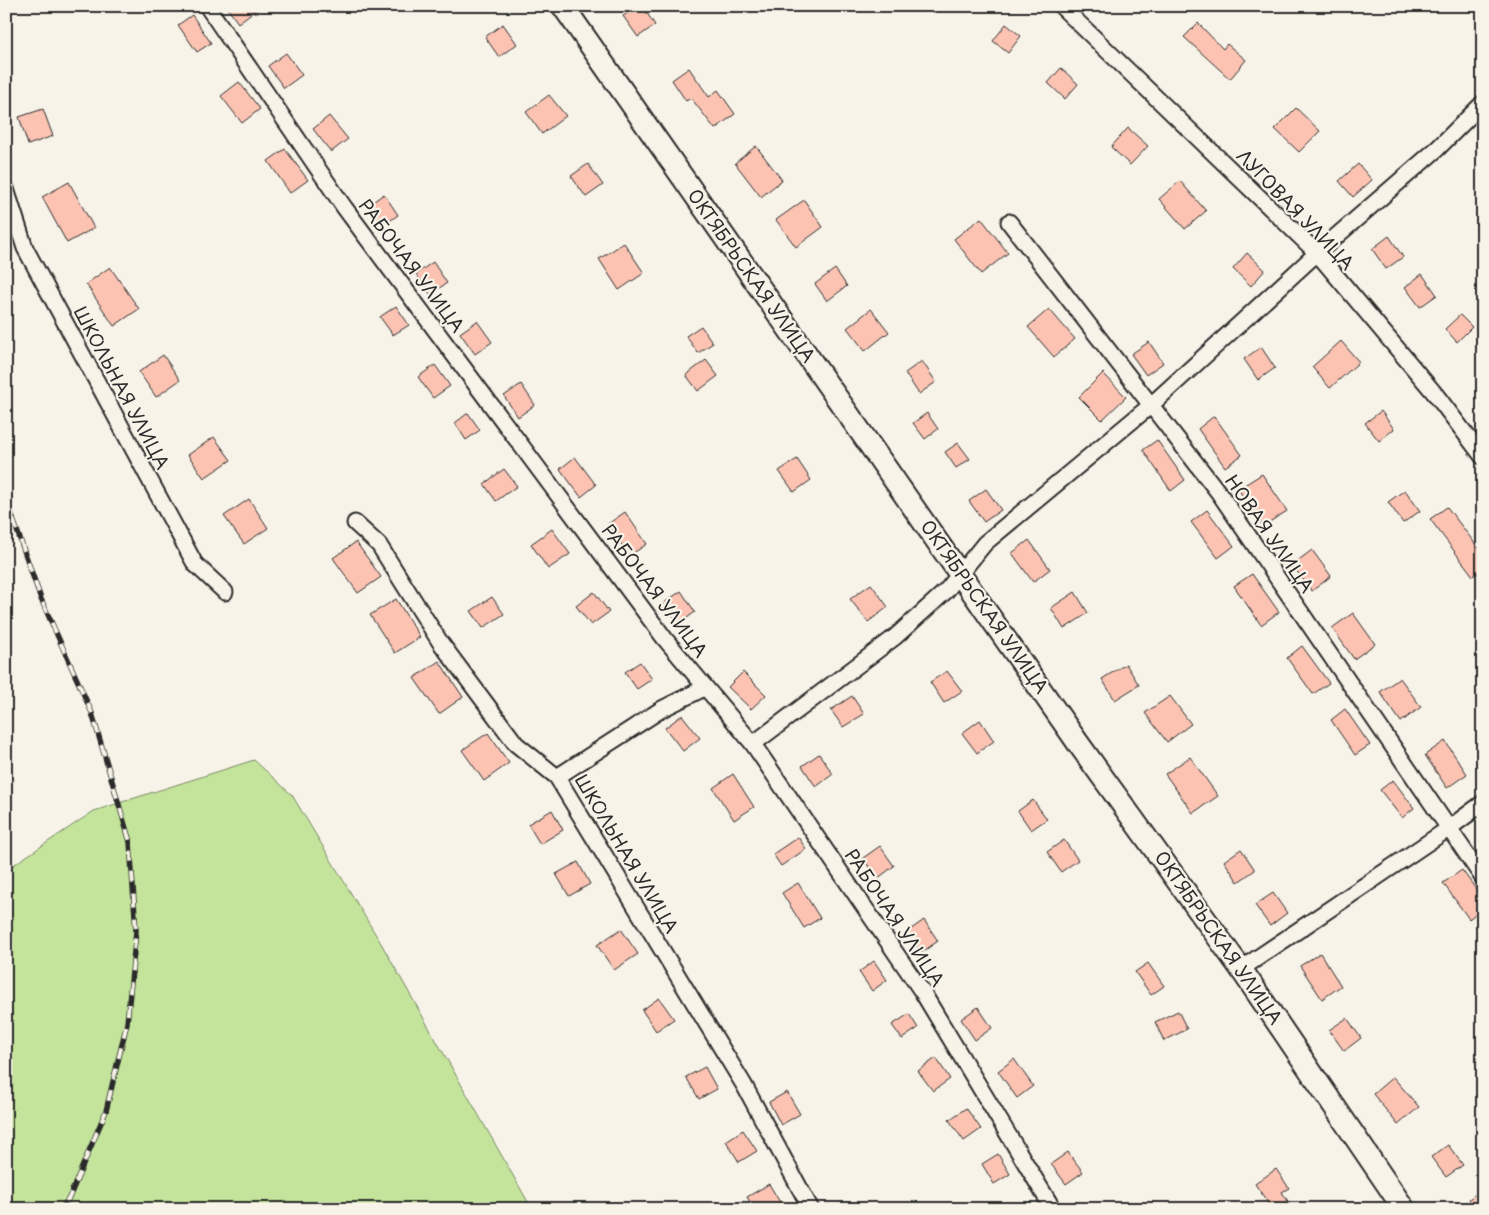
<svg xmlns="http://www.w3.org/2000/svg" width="1489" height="1215" font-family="'Playpen Sans',sans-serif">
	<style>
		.green { fill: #c4e49c; stroke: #788864 }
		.building { fill: #fcc3b3; stroke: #2b2b2b }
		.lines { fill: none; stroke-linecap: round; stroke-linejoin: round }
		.street-casing { stroke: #2b2b2b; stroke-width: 19 }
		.secondary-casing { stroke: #2b2b2b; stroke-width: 25 }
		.street { stroke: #f7f3e8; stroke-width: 15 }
		.secondary { stroke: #f7f3e8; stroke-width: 21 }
		.rail-casing { stroke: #2b2b2b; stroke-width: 5.5 }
		.rail { stroke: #f7f3e8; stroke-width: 4; stroke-dasharray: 11; stroke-linecap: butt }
		.labels { text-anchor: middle; stroke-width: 4.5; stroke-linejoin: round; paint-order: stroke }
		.street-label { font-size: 18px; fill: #2b2b2b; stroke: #f7f3e8 }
	</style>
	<rect width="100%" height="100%" fill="#f7f3e8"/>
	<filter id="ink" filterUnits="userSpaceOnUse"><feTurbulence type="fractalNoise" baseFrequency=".02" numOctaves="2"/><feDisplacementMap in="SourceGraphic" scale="10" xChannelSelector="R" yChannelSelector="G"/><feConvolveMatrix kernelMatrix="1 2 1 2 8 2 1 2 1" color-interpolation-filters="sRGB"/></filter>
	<g filter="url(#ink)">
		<polygon class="green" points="254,760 292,795 382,945 532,1209 6,1209 6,870 94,811"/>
		<g class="building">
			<polygon points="226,6 261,6 238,23"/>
			<polygon points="638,6 642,6 655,25 638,37 623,16"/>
			<polygon points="192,15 211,43 197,52 178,25"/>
			<polygon points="1198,23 1223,49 1227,44 1246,60 1230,79 1184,37"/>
			<polygon points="503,24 517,44 499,57 485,37"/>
			<polygon points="1006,24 1021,36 1008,53 993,41"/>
			<polygon points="286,53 302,75 284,88 268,66"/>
			<polygon points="689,68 709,97 718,90 735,114 715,129 691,98 686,101 672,80"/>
			<polygon points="1061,68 1078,84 1065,99 1048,83"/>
			<polygon points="239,82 260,109 242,123 221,96"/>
			<polygon points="549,95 566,116 542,134 526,112"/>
			<polygon points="1296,108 1320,131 1299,152 1275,129"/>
			<polygon points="43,109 53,136 28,145 19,117"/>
			<polygon points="329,116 348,139 331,152 313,129"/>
			<polygon points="1128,128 1148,146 1130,165 1111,147"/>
			<polygon points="756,146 782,180 761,197 735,163"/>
			<polygon points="285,149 308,180 290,193 268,161"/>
			<polygon points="588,164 603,185 586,197 571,176"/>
			<polygon points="1358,164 1372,180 1353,197 1339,181"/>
			<polygon points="1180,181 1206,211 1185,229 1159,199"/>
			<polygon points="69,182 94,228 67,243 42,197"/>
			<polygon points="384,194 398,215 381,227 367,206"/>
			<polygon points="804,200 823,227 796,247 776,220"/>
			<polygon points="981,218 1008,253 981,274 954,239"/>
			<polygon points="1389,236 1403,257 1386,269 1372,249"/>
			<polygon points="624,243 644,273 619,290 599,259"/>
			<polygon points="1247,253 1265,270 1251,286 1233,269"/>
			<polygon points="433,262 447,283 430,294 416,274"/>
			<polygon points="110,267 139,309 114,326 86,284"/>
			<polygon points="835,269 847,286 827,301 815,284"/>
			<polygon points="1422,274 1437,295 1420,307 1405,287"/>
			<polygon points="396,306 409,325 393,335 380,317"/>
			<polygon points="871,309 889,332 865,351 847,328"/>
			<polygon points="1049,309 1075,339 1054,357 1028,327"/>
			<polygon points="1460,315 1472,327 1457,342 1445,329"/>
			<polygon points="477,321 492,342 475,354 460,333"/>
			<polygon points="701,326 713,343 698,353 686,336"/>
			<polygon points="1341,341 1359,362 1330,388 1312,367"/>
			<polygon points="1149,342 1163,363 1146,375 1131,354"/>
			<polygon points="1261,347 1275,368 1258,380 1244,359"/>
			<polygon points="163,355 180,380 156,397 139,372"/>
			<polygon points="706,360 718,376 698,391 686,375"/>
			<polygon points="922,361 936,382 919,394 905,373"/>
			<polygon points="435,365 450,386 433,398 418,377"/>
			<polygon points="1103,373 1126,397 1102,420 1079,397"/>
			<polygon points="521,384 535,405 518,417 504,396"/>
			<polygon points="1381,411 1394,429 1379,441 1365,423"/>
			<polygon points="468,413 480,430 466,440 455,423"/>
			<polygon points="927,413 938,429 925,439 913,423"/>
			<polygon points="1214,416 1242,455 1225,467 1198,429"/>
			<polygon points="214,437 231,460 204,478 188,455"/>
			<polygon points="1157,440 1185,480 1171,491 1143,450"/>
			<polygon points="958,443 970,459 956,468 945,452"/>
			<polygon points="575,457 596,485 581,497 560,469"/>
			<polygon points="797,459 811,480 794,492 779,471"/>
			<polygon points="504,469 517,486 496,501 484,484"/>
			<polygon points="1262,474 1287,511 1263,526 1238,489"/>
			<polygon points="986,489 1001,510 984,522 969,501"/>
			<polygon points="1405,490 1420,511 1403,523 1388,502"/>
			<polygon points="249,499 268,528 244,544 224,516"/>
			<polygon points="1447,507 1483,554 1483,570 1473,576 1430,519"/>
			<polygon points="1207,510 1234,546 1218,558 1191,522"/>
			<polygon points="625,512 647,544 629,556 608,524"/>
			<polygon points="552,529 570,554 548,569 531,544"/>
			<polygon points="1029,540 1050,569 1033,582 1012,553"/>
			<polygon points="356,542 381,577 358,593 333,558"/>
			<polygon points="1312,550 1331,576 1312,591 1292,565"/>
			<polygon points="1252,574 1279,612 1261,625 1234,586"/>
			<polygon points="871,584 888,607 868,622 850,599"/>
			<polygon points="681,591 695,612 679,624 664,603"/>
			<polygon points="594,592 609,612 591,625 576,606"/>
			<polygon points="1075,592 1088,613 1064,629 1051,608"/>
			<polygon points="492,597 504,614 483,628 471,611"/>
			<polygon points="396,599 420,637 395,653 370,615"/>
			<polygon points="1353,613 1375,644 1354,659 1332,628"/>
			<polygon points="1302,646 1329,683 1313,694 1287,658"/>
			<polygon points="439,661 463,697 439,714 414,678"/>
			<polygon points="640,662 652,679 637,689 625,672"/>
			<polygon points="1126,664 1139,685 1115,700 1102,679"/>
			<polygon points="947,671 962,691 944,703 930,682"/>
			<polygon points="743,672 766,695 751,709 728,687"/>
			<polygon points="1400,678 1421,707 1401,722 1380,692"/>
			<polygon points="852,696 864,714 843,727 831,710"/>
			<polygon points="1170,696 1191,724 1167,742 1145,713"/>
			<polygon points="1345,709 1370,745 1355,755 1331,720"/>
			<polygon points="682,715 700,738 683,751 665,728"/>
			<polygon points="980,720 994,741 977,753 962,733"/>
			<polygon points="488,733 509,763 484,781 462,750"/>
			<polygon points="1445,741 1467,774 1447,788 1425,755"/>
			<polygon points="819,754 833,774 816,787 802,766"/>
			<polygon points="1190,757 1218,796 1193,813 1165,774"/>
			<polygon points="733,774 754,807 734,820 713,788"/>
			<polygon points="1393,780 1414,808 1402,818 1380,790"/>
			<polygon points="1033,800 1047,819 1031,830 1018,811"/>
			<polygon points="552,810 563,830 540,844 528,824"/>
			<polygon points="798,837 806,849 781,866 773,854"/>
			<polygon points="1064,840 1078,860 1061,872 1047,852"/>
			<polygon points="880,846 894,866 877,879 863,858"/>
			<polygon points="1241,849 1255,870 1238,882 1224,861"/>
			<polygon points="578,862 590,884 569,896 556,874"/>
			<polygon points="1462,870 1483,899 1483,908 1469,919 1443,883"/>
			<polygon points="798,883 820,918 804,928 782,893"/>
			<polygon points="1273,893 1287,913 1270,926 1255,905"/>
			<polygon points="924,920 938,941 921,953 907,932"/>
			<polygon points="621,929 638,954 614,970 597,945"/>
			<polygon points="1320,953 1341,986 1322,999 1300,966"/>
			<polygon points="874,961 887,980 872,991 859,972"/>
			<polygon points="1148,963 1164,986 1151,995 1135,972"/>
			<polygon points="659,998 674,1019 656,1031 642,1010"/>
			<polygon points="978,1007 992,1028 975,1040 961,1019"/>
			<polygon points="1178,1011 1187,1029 1164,1041 1155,1022"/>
			<polygon points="909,1014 918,1028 902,1039 892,1025"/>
			<polygon points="1347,1018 1361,1038 1344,1051 1329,1030"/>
			<polygon points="936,1058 950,1079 933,1091 918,1071"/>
			<polygon points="1014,1059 1033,1086 1017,1098 998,1071"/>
			<polygon points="705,1067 717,1089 699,1099 686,1077"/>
			<polygon points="1393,1077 1419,1107 1398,1125 1373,1094"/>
			<polygon points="787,1092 800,1114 781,1125 769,1102"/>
			<polygon points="966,1108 981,1129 964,1141 949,1120"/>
			<polygon points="743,1130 757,1151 739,1162 726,1141"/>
			<polygon points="1448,1145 1463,1165 1446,1177 1431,1157"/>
			<polygon points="1068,1152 1083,1172 1066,1184 1051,1164"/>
			<polygon points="998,1154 1010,1174 994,1184 982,1164"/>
			<polygon points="1276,1169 1289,1188 1282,1192 1293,1209 1272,1209 1255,1184"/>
			<polygon points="769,1184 784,1209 754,1209 747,1197"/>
			<polygon points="1483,1189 1483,1209 1476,1209 1469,1199"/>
		</g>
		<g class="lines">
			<defs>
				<g id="street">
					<polyline points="207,6 344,207 665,639 753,744 923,993 1053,1209"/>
					<polyline points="1061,6 1317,253 1436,395 1483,457"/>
					<polyline points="6,189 25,248 195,564 225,592"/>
					<polyline points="1009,222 1219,493 1483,878"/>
					<polyline points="355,523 379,545 440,642 516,744 557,777 744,1085 811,1209"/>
					<polyline points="753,744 895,637 946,591 985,543 1150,406 1317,253 1438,148 1483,103"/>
					<polyline points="557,777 662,709 704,688"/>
					<polyline points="1241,969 1448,829 1483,803"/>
				</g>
				<polyline id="secondary" points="563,6 1078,743 1241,969 1404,1209"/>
			</defs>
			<use href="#street" class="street-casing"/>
			<use href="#secondary" class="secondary-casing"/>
			<use href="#street" class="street"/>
			<use href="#secondary" class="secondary"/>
			<defs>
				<polyline id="rail" points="6,499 41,599 92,713 130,842 136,931 127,1023 106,1111 69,1198 61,1209"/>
			</defs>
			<use href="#rail" class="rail-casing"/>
			<use href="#rail" class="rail"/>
		</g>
	</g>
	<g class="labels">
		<g class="street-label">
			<text transform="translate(1295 210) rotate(46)" y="6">ЛУГОВАЯ УЛИЦА</text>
			<text transform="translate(411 266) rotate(53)" y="6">РАБОЧАЯ УЛИЦА</text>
			<text transform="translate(751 276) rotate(55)" y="6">ОКТЯБРЬСКАЯ УЛИЦА</text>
			<text transform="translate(121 388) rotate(62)" y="6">ШКОЛЬНАЯ УЛИЦА</text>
			<text transform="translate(1269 534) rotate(55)" y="6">НОВАЯ УЛИЦА</text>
			<text transform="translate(654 591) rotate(53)" y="6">РАБОЧАЯ УЛИЦА</text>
			<text transform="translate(984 607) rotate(55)" y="6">ОКТЯБРЬСКАЯ УЛИЦА</text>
			<text transform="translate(626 854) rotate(59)" y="6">ШКОЛЬНАЯ УЛИЦА</text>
			<text transform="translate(894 918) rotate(56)" y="6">РАБОЧАЯ УЛИЦА</text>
			<text transform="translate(1218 938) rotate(55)" y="6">ОКТЯБРЬСКАЯ УЛИЦА</text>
		</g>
	</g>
	<rect width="1489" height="1215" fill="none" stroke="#f7f3e8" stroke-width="25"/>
	<rect x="12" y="12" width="1464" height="1190" fill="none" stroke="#2b2b2b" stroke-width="2" filter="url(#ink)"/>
</svg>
